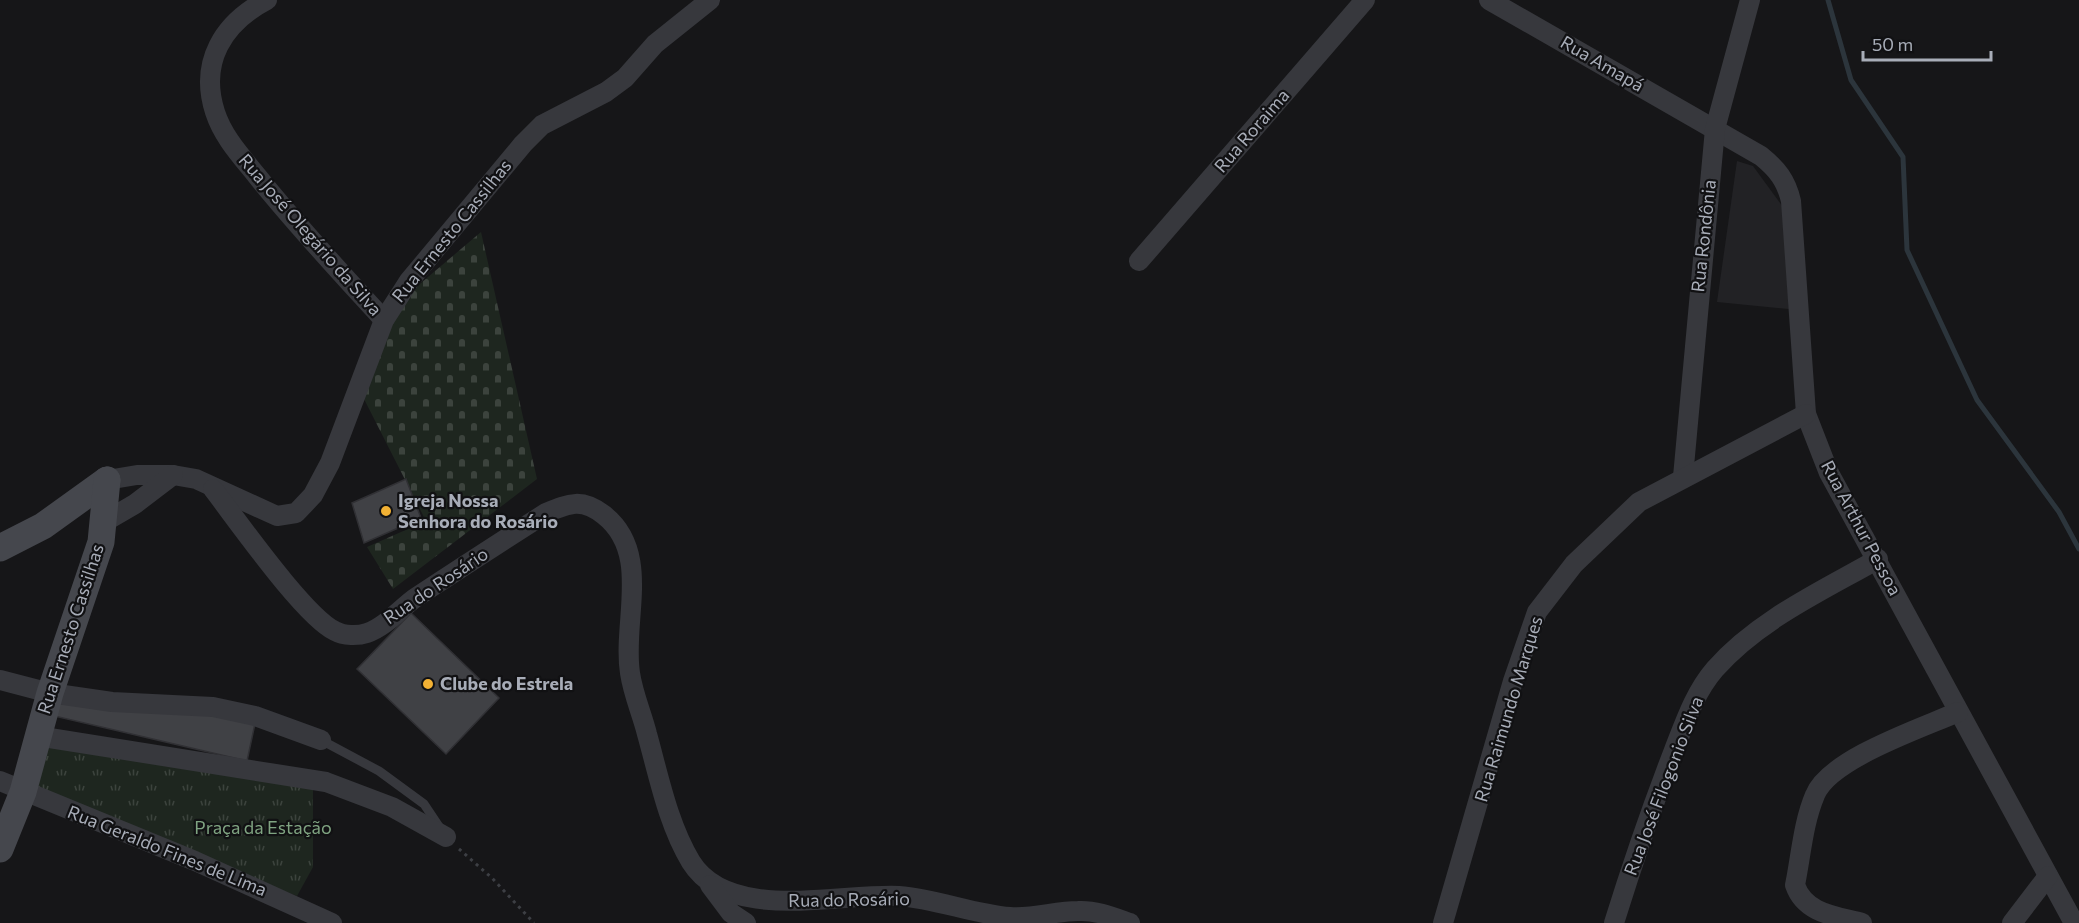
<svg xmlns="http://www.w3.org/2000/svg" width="2079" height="923" font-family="Commissioner,sans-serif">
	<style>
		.built { fill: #222225 }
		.cemetery { fill: url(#cemetery-stones) }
		.park { fill: url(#park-tufts) }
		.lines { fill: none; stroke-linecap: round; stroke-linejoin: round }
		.stream { stroke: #2c353c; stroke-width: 5 }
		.building { fill: #404145; stroke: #303034; stroke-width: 1.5 }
		.path { stroke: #3d3f44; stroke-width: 3; stroke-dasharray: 3 4.5; stroke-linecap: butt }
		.lane { stroke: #37383d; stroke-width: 9 }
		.street { stroke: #37383d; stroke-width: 20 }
		.secondary { stroke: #45474d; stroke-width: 27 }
		.poi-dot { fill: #f2b134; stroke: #111113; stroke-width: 2 }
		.labels { text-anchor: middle; stroke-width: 4.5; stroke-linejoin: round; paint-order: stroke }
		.street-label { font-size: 18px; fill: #a8adb8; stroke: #111113 }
		.poi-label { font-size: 18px; font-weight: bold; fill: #a8adb8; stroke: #111113; text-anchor: start }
		.park-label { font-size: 18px; fill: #7fa381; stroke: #111113 }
	</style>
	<defs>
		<pattern id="cemetery-stones" width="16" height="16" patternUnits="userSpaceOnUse" patternTransform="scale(1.5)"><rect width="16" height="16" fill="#1e261f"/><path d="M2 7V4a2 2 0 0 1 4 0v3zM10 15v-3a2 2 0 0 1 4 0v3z" fill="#3c433d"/></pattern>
		<pattern id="park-tufts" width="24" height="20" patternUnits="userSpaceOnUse" patternTransform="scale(1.5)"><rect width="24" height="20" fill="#1e261f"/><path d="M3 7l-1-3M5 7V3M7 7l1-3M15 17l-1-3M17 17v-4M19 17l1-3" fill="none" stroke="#3c433d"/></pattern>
	</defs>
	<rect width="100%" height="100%" fill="#161618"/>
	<polygon class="built" points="1737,161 1753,166 1783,207 1789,309 1717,302"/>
	<polygon class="cemetery" points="481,232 537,479 393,589 367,547 426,521 363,397 395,305"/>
	<polygon class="park" points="49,737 313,786 313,867 297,896 36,793"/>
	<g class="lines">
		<polyline class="stream" points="1828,0 1851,80 1903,157 1907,250 1977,400 2059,512 2079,549"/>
	</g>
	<g class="building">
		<polygon points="406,479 421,518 364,543 352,503"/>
		<polygon points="411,613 499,698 446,754 357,669"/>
		<polygon points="51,703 256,719 247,761 50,715"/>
	</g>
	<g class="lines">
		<polyline class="path" points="459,849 492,878 534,923"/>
		<polyline class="lane" points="321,740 379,771 424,804 440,828"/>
		<g class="street">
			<path d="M267,0C223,23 199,62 215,112C223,137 241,156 257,176C297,226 341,273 384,320"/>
			<path d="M1489,0L1761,156C1777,169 1786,180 1791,201L1806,414L1829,473L2074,923"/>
			<polyline points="1139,261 1365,0"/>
			<polyline points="1683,477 1715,129 1750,0"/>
			<polyline points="107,480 137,475 173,475 196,479 277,516 296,513 313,495 330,463 384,320 409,281 523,144 542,125 606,92 625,78 655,44 710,0"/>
			<path d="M213,489C237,520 304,616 335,631C344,636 358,636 367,633C385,627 400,609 415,598C459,569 502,541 546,513C570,503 582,498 604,515C652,553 622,621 630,673C633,694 642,714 647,734C659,777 668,824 691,862C729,923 838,893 899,896C937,899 973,914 1010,917C1033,919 1055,911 1078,911C1096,910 1113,917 1130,923"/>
			<polyline points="104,522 135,504 173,475"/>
			<polyline points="0,680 50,693 112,702 213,707 255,716 321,740"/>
			<polyline points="37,736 326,782 392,807 446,837"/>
			<polyline points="0,781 195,861 332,923"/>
			<polyline points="710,885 731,913 746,923"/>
			<polyline points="1443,923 1513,681 1537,612 1574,564 1639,502 1806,414"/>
			<path d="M1614,923C1632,865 1652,807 1674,750C1685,722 1695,692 1715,669C1758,620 1822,591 1878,559"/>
			<path d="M1862,923C1836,916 1805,914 1795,885C1801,856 1803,823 1815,795C1829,759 1922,728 1958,712"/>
			<polyline points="2012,923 2048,876"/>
		</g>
		<g class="secondary">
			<polyline points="0,548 43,526 107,480"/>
			<polyline points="0,849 23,792 50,693 101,542 107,480"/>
		</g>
	</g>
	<g class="poi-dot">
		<circle cx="386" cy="511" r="6"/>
		<circle cx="428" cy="684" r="6"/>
	</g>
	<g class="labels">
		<g class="street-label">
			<text transform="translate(1602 64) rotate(30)" y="6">Rua Amapá</text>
			<text transform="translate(1252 131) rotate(-49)" y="6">Rua Roraima</text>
			<text transform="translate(452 231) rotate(-51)" y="6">Rua Ernesto Cassilhas</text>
			<text transform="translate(310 235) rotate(49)" y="6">Rua José Olegário da Silva</text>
			<text transform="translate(1704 236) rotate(-84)" y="6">Rua Rondônia</text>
			<text transform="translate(1861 528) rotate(62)" y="6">Rua Arthur Pessoa</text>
			<text transform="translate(436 586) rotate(-34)" y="6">Rua do Rosário</text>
			<text transform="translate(71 629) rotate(-72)" y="6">Rua Ernesto Cassilhas</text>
			<text transform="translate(1509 709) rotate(-73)" y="6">Rua Raimundo Marques</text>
			<text transform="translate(1664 786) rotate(-69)" y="6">Rua José Filogonio Silva</text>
			<text transform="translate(167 851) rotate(22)" y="6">Rua Geraldo Fines de Lima</text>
			<text transform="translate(849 900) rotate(-1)" y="6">Rua do Rosário</text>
		</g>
		<g class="poi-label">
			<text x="398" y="507">Igreja Nossa<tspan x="398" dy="21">Senhora do Rosário</tspan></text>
			<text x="440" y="690">Clube do Estrela</text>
		</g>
		<g class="park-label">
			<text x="263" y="834">Praça da Estação</text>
		</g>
	</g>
	<path d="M1863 51v9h128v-9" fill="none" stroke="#a8adb8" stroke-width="3"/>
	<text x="1872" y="51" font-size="18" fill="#a8adb8" stroke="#111113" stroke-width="4.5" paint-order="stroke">50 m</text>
</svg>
